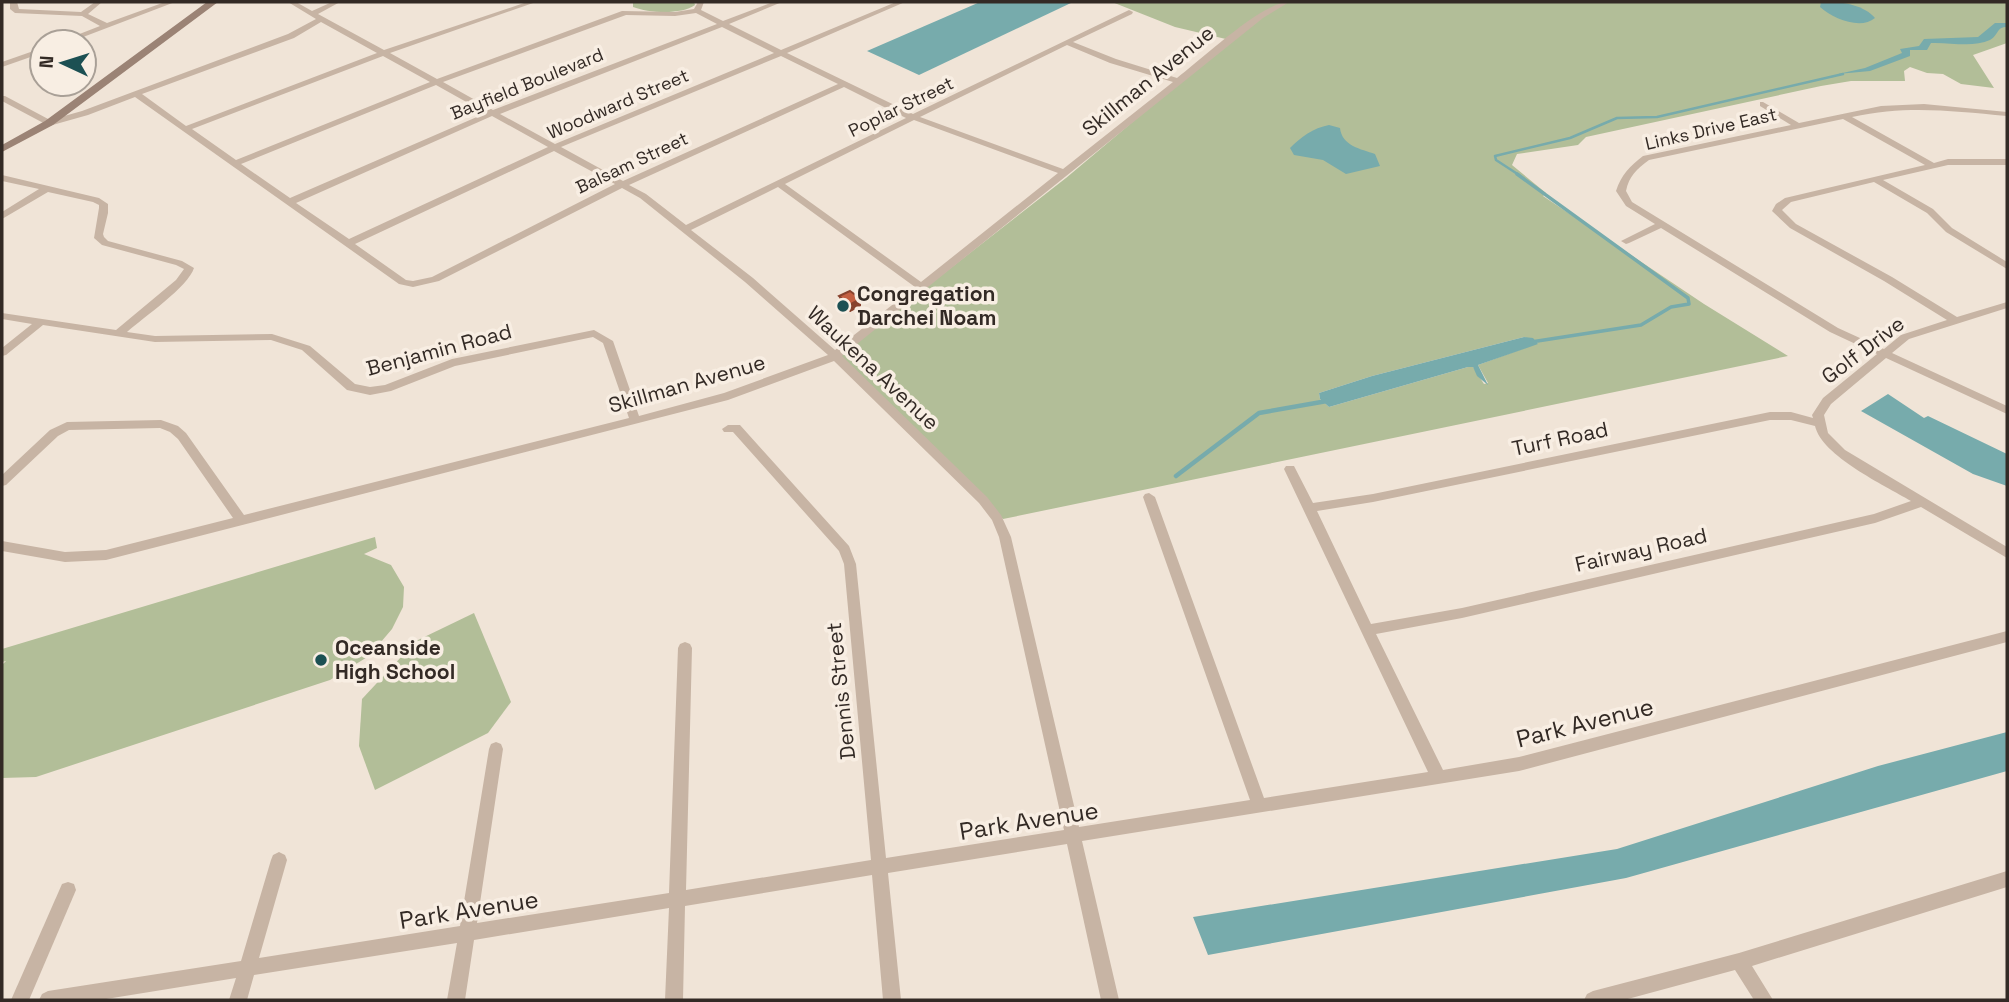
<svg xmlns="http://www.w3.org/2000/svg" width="2009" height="1002" font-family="'Space Grotesk',sans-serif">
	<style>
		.green { fill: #b2be98; fill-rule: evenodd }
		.water { fill: #77abac }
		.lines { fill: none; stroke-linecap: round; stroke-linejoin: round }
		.stream-far2 { stroke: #77abac; stroke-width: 2.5 }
		.stream-far1 { stroke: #77abac; stroke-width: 3.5 }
		.stream { stroke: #77abac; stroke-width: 4.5 }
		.minor { fill: #c7b4a4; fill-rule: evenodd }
		.secondary { fill: #9b8375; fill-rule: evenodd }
		.wall { fill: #a85339 }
		.shaded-wall { fill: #88432e }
		.building { fill: #c36042; stroke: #88432e; stroke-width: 2 }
		.poi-dot { fill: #1c5053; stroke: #f8eee3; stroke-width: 2.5 }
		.labels { text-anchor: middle; stroke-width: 7; stroke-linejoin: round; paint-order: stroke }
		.far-street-label { font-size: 18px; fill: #332a25; stroke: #f8eee3 }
		.street-label { font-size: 21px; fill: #332a25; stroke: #f8eee3 }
		.poi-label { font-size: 21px; font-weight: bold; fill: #332a25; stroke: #f8eee3; text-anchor: start }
		.near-street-label { font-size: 24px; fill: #332a25; stroke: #f8eee3 }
	</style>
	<rect width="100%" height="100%" fill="#f0e4d7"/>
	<g class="green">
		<path d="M633,2H694L695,5C681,15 649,13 633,7Z"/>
		<path d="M1112,2H2007V43L1973,55L1994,88L1961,84L1943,74L1927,73L1910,67L1904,71L1905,81H1851L1821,86L1586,137L1578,145L1517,154L1512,165L1546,193L1543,196L1704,304L1788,356L1003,519L838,356L1066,178L1230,40L1175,27ZM1524,337L1538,343L1478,365L1488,383L1484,384L1473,367H1468L1329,407L1320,399L1319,393L1372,376Z"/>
		<polygon points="375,537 377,548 364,554 391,565 404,587 403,607 392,629 369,656 330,680 36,777 2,778 2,665 6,661 2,662 2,649"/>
		<polygon points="474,613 511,702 488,733 375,790 359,746 362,699 416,641"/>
	</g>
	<g class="water">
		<polygon points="980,2 1073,2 919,75 867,51"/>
		<path d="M1821,2C1838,1 1863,4 1875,18C1861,30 1833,19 1820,7Z"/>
		<path d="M1995,23H2007V27C1996,27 1999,35 1990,40C1973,48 1949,42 1931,43L1927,50H1910V56L1870,71L1838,74L1865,68L1902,53L1900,49L1919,46L1924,39L1978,37Z"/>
		<path d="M1329,125L1340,128C1342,146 1361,149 1375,154L1380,166L1346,174L1323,160L1294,155L1290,148C1301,137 1313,128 1329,125Z"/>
		<polygon points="1524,337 1533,338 1538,344 1478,365 1488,385 1477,376 1473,367 1468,367 1329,407 1320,399 1319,393 1372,376"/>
		<polygon points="1888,394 1924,418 1928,416 2007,454 2007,486 1973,474 1861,411"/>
		<polygon points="2007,732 2007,771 1626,878 1208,955 1193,917 1617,849 1878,766"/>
	</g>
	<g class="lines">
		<polyline class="stream-far2" points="1519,175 1496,160 1495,156 1570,138 1617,118 1657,117 1843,74"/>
		<polyline class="stream-far1" points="1517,174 1688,298 1689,304 1671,307 1641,325 1531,342"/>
		<polyline class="stream" points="1176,476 1259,413 1327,401"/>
		<g class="minor">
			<polygon points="10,2 17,2 19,9 81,12 95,2 102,2 88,14 107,23 165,2 175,2 70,42 59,42 100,26 82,16 15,13 10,9"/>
			<path d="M288,2H296L312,11L332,2H340L318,14L384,50L527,2H536L390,53L437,79L622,11L675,12L694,9L698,2H704L701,10L723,21L773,2H782L729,24L781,50L896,2H905L787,53L913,114L1129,10L1133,12L1132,14L1073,42L1116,59L1177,78C1201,60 1262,2 1289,2L1263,18L842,356L987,497L1001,515L1011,537L1079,827L1250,800L1143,497L1145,494L1149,493L1155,497L1264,798L1428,772L1284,469L1286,466H1294L1313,503L1373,494L1770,412H1791L1813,418L1812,415L1823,398L1877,354L1830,332L1661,228L1629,243L1626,244L1621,241L1655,224L1626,206L1616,191C1621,175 1630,166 1643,156L1791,125L1760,106V102H1763L1799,123L1881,106L1924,104L2007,112V116C1951,111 1908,105 1852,117L1934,163L1948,159H2007V165H1948L1883,180L1933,209L1952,228L2007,262V269L1946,232L1927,213L1874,182L1791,202L1782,210L1796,224L1892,277L1957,317L2007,302V308L1909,339L1892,353L2007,406V414L1886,358L1831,404L1824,415L1828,433L1845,450L2007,547V558L1921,507L1875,523L1462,618L1376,634L1443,770L1519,757L2007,631V642L1519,771L1082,841L1119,1000H1101L1067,844L888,873L901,1000H883L872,875L685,906L683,1000H665L669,908L474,940L465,1000H447L457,943L254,975L247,1000H229L236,978L100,1000H39L42,994L48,991L241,961L271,860L273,855L279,852L285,855L287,860L259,958L460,926L489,749L491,744L496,742L501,744L503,749L477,923L669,893L678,648L680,644L685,642L690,644L692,648L686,890L871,860L844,564L839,551L733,432H724L722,429L728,425H740L849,546L856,564L886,858L1064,830L999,537L992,520L979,503L834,361L728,400L106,560L65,562L2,551V541L65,552L106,550L233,518L178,439L170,432L160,428L69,430L58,436L6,485L2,486V475L50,430L67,422L161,420L178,426L186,433L244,515L629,418L603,343L593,337L455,366L391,391L370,395L347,390L302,350L271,340L155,342L43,325L6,355L2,356V348L32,324L2,319V313L116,330L176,280L184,269L176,265L102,245L94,238L99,208V205L93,202L48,192L2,219V212L39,189L2,181V175L99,198L108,204V213L103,234L104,237L108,241L182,261L194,268C188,287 144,317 127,332L155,336L272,334L310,346L355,384L370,387L385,385L452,359L594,330L613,341L639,416L724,393L828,355L745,282L640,198L622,188L439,281L413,287L399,284L135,97L88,115L49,126L2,101V96H5L50,120L82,111L288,34L316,19ZM696,13L717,24L493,110L443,82L626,15L675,16ZM321,22L377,53L186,126L142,94L294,38ZM722,27L774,53L555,144L500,114ZM1067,45L1110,63L1173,82L1063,169L920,117ZM383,56L430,82L236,160L192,129ZM781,56L838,84L623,181L561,147ZM436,85L486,113L290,198L241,164ZM844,87L906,118L686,225L646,194L629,185ZM492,116L548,147L349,239L296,203ZM1843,119L1925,165L1785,198L1776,204L1772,211L1790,228L1884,281L1947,320L1901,335L1884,349L1838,328L1632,202L1626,191C1629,176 1637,169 1649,160ZM914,120L1058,173L921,282L785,184ZM554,151L615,184L432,277L413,281L406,280L355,244ZM778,187L915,287L835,350L753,278L691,230ZM1770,420H1791L1815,426C1822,456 1884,485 1911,501L1874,514L1462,608L1371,624L1317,511L1373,502Z"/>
			<polygon points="42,48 42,53 2,67 2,62"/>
			<polygon points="2007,871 2007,887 1752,966 1773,1000 1754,1000 1735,970 1624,1000 1584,1000 1587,994 1593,991 1739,953"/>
			<polygon points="68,882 74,884 76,890 29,1000 11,1000 62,884"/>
		</g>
		<polygon class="secondary" points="207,2 218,2 53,125 2,152 2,145 45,121"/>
	</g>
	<polygon class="wall" points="839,296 861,299 861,306 850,312 840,304"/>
	<polygon class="shaded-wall" points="861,299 861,306 850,312 849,305"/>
	<polygon class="building" points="850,291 861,299 849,305 839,296"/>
	<g class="poi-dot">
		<circle cx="843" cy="306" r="7"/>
		<circle cx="321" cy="660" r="7"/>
	</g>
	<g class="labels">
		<g class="far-street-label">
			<text transform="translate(527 84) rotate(-22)" y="6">Bayfield Boulevard</text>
			<text transform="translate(618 104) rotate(-23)" y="6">Woodward Street</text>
			<text transform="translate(901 107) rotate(-26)" y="6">Poplar Street</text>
			<text transform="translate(1711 129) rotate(-13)" y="6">Links Drive East</text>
			<text transform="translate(632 163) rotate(-25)" y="6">Balsam Street</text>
		</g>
		<g class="street-label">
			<text transform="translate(1148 81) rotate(-39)" y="7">Skillman Avenue</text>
			<text transform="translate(439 350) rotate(-15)" y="7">Benjamin Road</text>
			<text transform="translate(1863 350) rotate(-37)" y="7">Golf Drive</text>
			<text transform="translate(873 368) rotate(43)" y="7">Waukena Avenue</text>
			<text transform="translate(687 384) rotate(-16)" y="7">Skillman Avenue</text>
			<text transform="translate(1560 439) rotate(-12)" y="7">Turf Road</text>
			<text transform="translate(1641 550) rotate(-13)" y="7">Fairway Road</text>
			<text transform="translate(841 691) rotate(-96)" y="7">Dennis Street</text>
		</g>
		<g class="poi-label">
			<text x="857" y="301">Congregation<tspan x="857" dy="24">Darchei Noam</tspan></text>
			<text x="335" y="655">Oceanside<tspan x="335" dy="24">High School</tspan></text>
		</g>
		<g class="near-street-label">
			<text transform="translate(1585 723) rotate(-14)" y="8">Park Avenue</text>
			<text transform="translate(1029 821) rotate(-9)" y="8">Park Avenue</text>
			<text transform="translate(469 910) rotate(-9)" y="8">Park Avenue</text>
		</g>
	</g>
	<rect width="2009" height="1002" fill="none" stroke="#332a25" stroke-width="7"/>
	<g transform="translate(63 63) rotate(274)"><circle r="33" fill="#f8eee3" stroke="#a9a097" stroke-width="2"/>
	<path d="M0-5L12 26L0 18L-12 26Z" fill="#1c5053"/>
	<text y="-10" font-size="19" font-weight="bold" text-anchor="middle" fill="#332a25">N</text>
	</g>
</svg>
